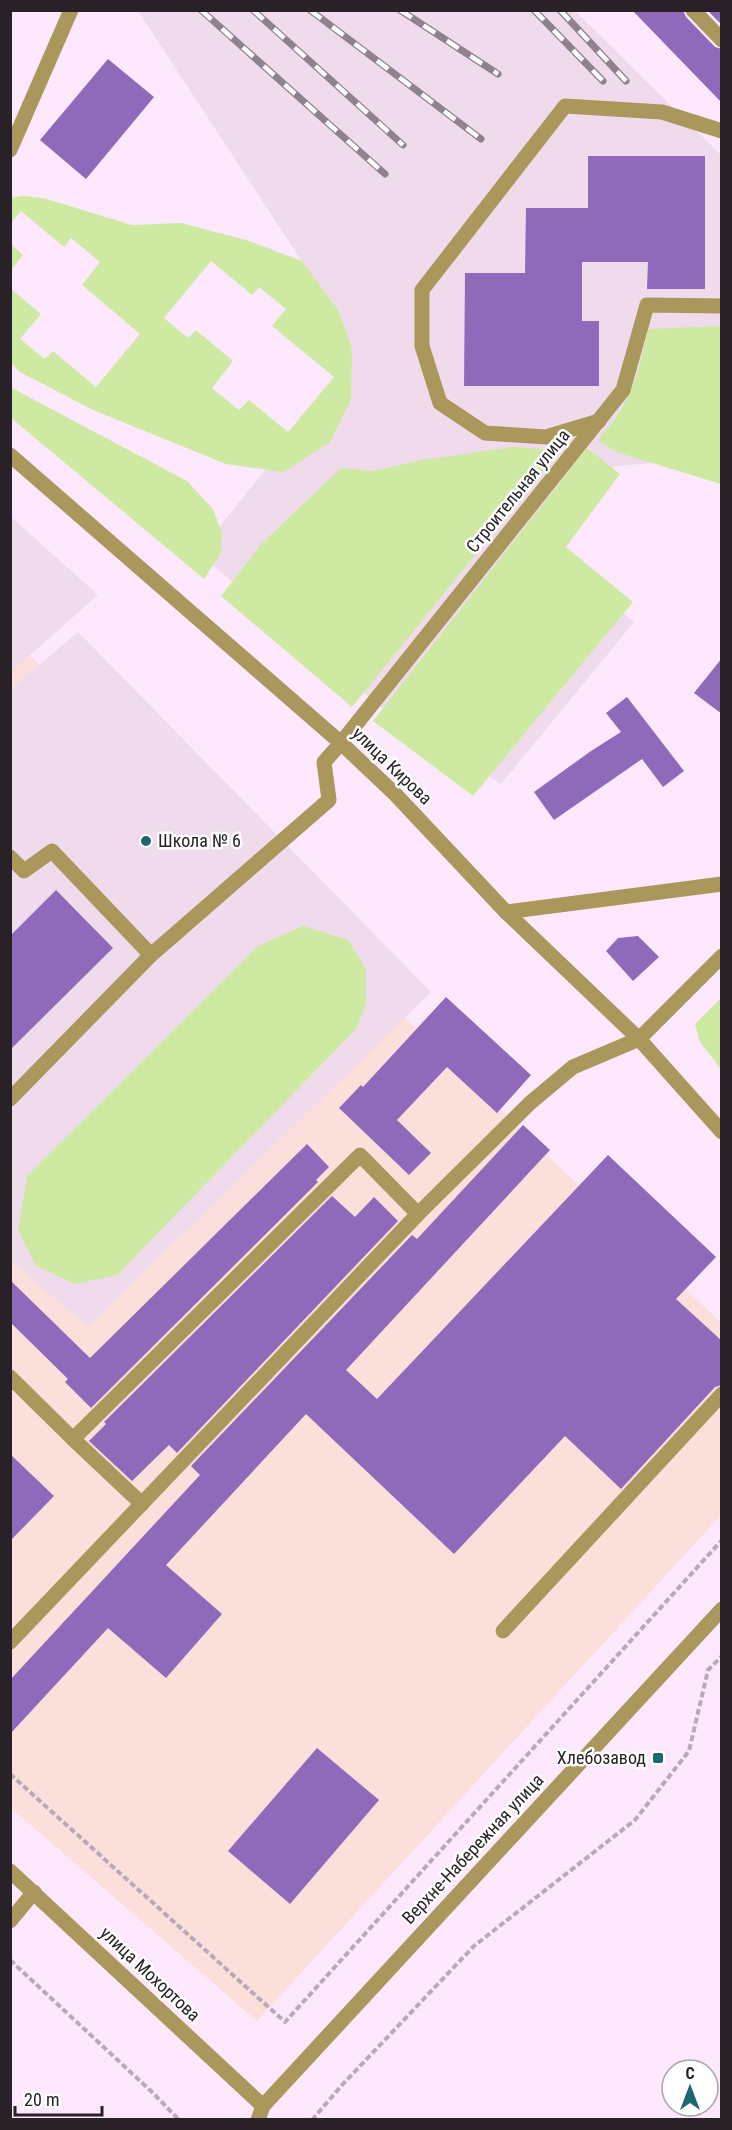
<svg xmlns="http://www.w3.org/2000/svg" width="732" height="2130" font-family="'Roboto Condensed',sans-serif">
	<style>
		.commercial { fill: #fadfda }
		.education { fill: #efdbeb }
		.green { fill: #ceeaa2; fill-rule: evenodd }
		.building { fill: #8f69ba }
		.lines { fill: none; stroke-linecap: round; stroke-linejoin: round }
		.path { stroke: #b9a9b9; stroke-width: 4; stroke-dasharray: 6 3; stroke-linecap: butt }
		.minor { stroke: #aa975b; stroke-width: 15 }
		.rail-casing { stroke: #8f818f; stroke-width: 7 }
		.rail { stroke: #fff; stroke-width: 4.5; stroke-dasharray: 14; stroke-linecap: butt }
		.poi-dot { fill: #1c686e; stroke: #fff; stroke-width: 2 }
		.labels { text-anchor: middle; stroke-width: 5; stroke-linejoin: round; paint-order: stroke }
		.street-label { font-size: 18px; fill: #282128; stroke: #fff }
		.poi-label { font-size: 18px; fill: #282128; stroke: #fff; text-anchor: start }
	</style>
	<rect width="100%" height="100%" fill="#fde8fd"/>
	<polygon class="commercial" points="10,636 721,1323 721,1515 257,2021 11,1808"/>
	<g class="education">
		<polygon points="138,11 575,11 721,155 721,456 609,467 550,549 634,622 501,784 388,713 198,553 345,372 345,327"/>
		<polygon points="11,517 98,595 11,672"/>
		<polygon points="78,632 431,992 88,1327 11,1261 11,689"/>
	</g>
	<g class="green">
		<path d="M22,196L43,198L132,225L181,223L246,240L302,261L338,310L352,348L351,400L330,442L284,472L226,464L93,410L20,372L11,363V289L41,314L20,339L45,359L53,351L96,387L140,334L82,285L100,262L71,238L64,247L21,211L11,223V198ZM211,261L252,295L259,287L286,309L272,326L334,377L288,432L249,400L239,410L212,388L233,361L196,330L188,338L164,318Z"/>
		<polygon points="11,244 23,255 11,270"/>
		<path d="M721,326V484L616,452L598,440C606,430 615,420 621,410C636,385 642,357 648,329Z"/>
		<polygon points="10,387 187,481 213,509 222,533 221,553 204,579 11,418"/>
		<polygon points="513,447 560,450 352,707 221,596 262,543 341,468 374,471 422,460"/>
		<polygon points="587,448 620,474 566,547 633,602 473,796 373,721"/>
		<polygon points="303,926 348,940 366,969 366,1003 357,1028 117,1275 75,1284 36,1266 18,1230 27,1176 258,946"/>
		<polygon points="721,998 721,1069 700,1042 695,1024"/>
	</g>
	<g class="building">
		<polygon points="632,10 683,10 686,17 715,47 722,49 722,103"/>
		<polygon points="707,10 722,10 722,25"/>
		<polygon points="108,59 154,97 86,179 40,140"/>
		<polygon points="588,156 705,156 705,289 647,289 648,262 582,262 582,321 599,321 599,386 464,386 465,273 525,273 526,208 588,208"/>
		<polygon points="722,658 722,714 694,693"/>
		<polygon points="627,697 684,771 663,787 642,759 554,820 534,792 591,751 621,732 606,713"/>
		<polygon points="56,890 113,948 10,1050 10,936"/>
		<polygon points="638,936 659,957 633,981 606,951 618,938"/>
		<polygon points="446,997 531,1075 497,1113 447,1067 397,1120 431,1153 409,1175 339,1108 361,1085 363,1087"/>
		<polygon points="523,1125 550,1150 346,1370 377,1399 608,1155 716,1257 676,1299 722,1341 722,1385 715,1387 621,1489 565,1436 454,1554 306,1414 166,1565 222,1614 166,1678 108,1628 10,1734 10,1680 200,1475 191,1466 412,1235 417,1239"/>
		<polygon points="307,1144 329,1167 316,1180 318,1182 91,1408 65,1382 68,1379 10,1322 10,1280 90,1358"/>
		<polygon points="332,1196 355,1217 374,1197 398,1221 177,1453 169,1445 132,1481 89,1441 106,1424 104,1422"/>
		<polygon points="10,1454 54,1496 10,1541"/>
		<polygon points="317,1748 379,1800 290,1904 228,1851"/>
	</g>
	<g class="lines">
		<g class="path">
			<polyline points="10,1774 285,2022 722,1540"/>
			<polyline points="10,1960 153,2093 179,2120"/>
			<polyline points="312,2120 343,2084 474,1946 635,1820 689,1751 708,1670 722,1656"/>
		</g>
		<g class="minor">
			<polyline points="693,10 722,40"/>
			<polyline points="10,150 71,10"/>
			<polyline points="599,421 546,437 485,433 440,403 422,346 422,290 565,106 662,112 722,131"/>
			<polyline points="10,455 341,743 395,794 506,912 639,1039 722,1132"/>
			<polyline points="10,857 24,871 52,851 151,955 329,800 324,762 341,743 623,390 647,305 722,306"/>
			<polyline points="506,912 722,884"/>
			<polyline points="10,1099 151,955"/>
			<polyline points="418,1214 530,1103 573,1067 639,1039 722,956"/>
			<polyline points="10,1377 73,1439"/>
			<polyline points="503,1631 722,1394"/>
			<polyline points="10,1642 418,1214 360,1155 73,1439 142,1504"/>
			<polyline points="10,1871 263,2106"/>
			<polyline points="10,1921 34,1892"/>
			<polyline points="258,2120 263,2106 722,1609"/>
		</g>
		<defs>
			<g id="rail">
				<polyline points="201,10 385,174"/>
				<polyline points="253,10 403,145"/>
				<polyline points="310,10 481,139"/>
				<polyline points="400,10 498,74"/>
				<polyline points="534,10 603,81"/>
				<polyline points="560,10 626,81"/>
			</g>
		</defs>
		<use href="#rail" class="rail-casing"/>
		<use href="#rail" class="rail"/>
	</g>
	<g class="poi-dot">
		<circle cx="146" cy="841" r="6"/>
		<rect x="652" y="1752" width="12" height="12" rx="3"/>
	</g>
	<g class="labels">
		<g class="street-label">
			<text transform="translate(518 491) rotate(-51)" y="6">Строительная улица</text>
			<text transform="translate(392 766) rotate(44)" y="6">улица Кирова</text>
			<text transform="translate(473 1849) rotate(-47)" y="6">Верхне-Набережная улица</text>
			<text transform="translate(150 1974) rotate(43)" y="6">улица Мохортова</text>
		</g>
		<g class="poi-label">
			<text x="158" y="847">Школа № 6</text>
			<text x="646" y="1764" text-anchor="end">Хлебозавод</text>
		</g>
	</g>
	<rect width="732" height="2130" fill="none" stroke="#282128" stroke-width="24"/>
	<g transform="translate(690 2088)"><circle r="28" fill="#ffffff" stroke="#a9a6a9" stroke-width="1.5"/>
	<path d="M0-4.5L10 22L0 15L-10 22Z" fill="#1c686e"/>
	<text y="-9" font-size="16" font-weight="bold" text-anchor="middle" fill="#282128">С</text>
	</g>
	<path d="M15 2106v9h87v-9" fill="none" stroke="#282128" stroke-width="3"/>
	<text x="24" y="2106" font-size="18" fill="#282128" stroke="#ffffff" stroke-width="4.5" paint-order="stroke">20 m</text>
</svg>
